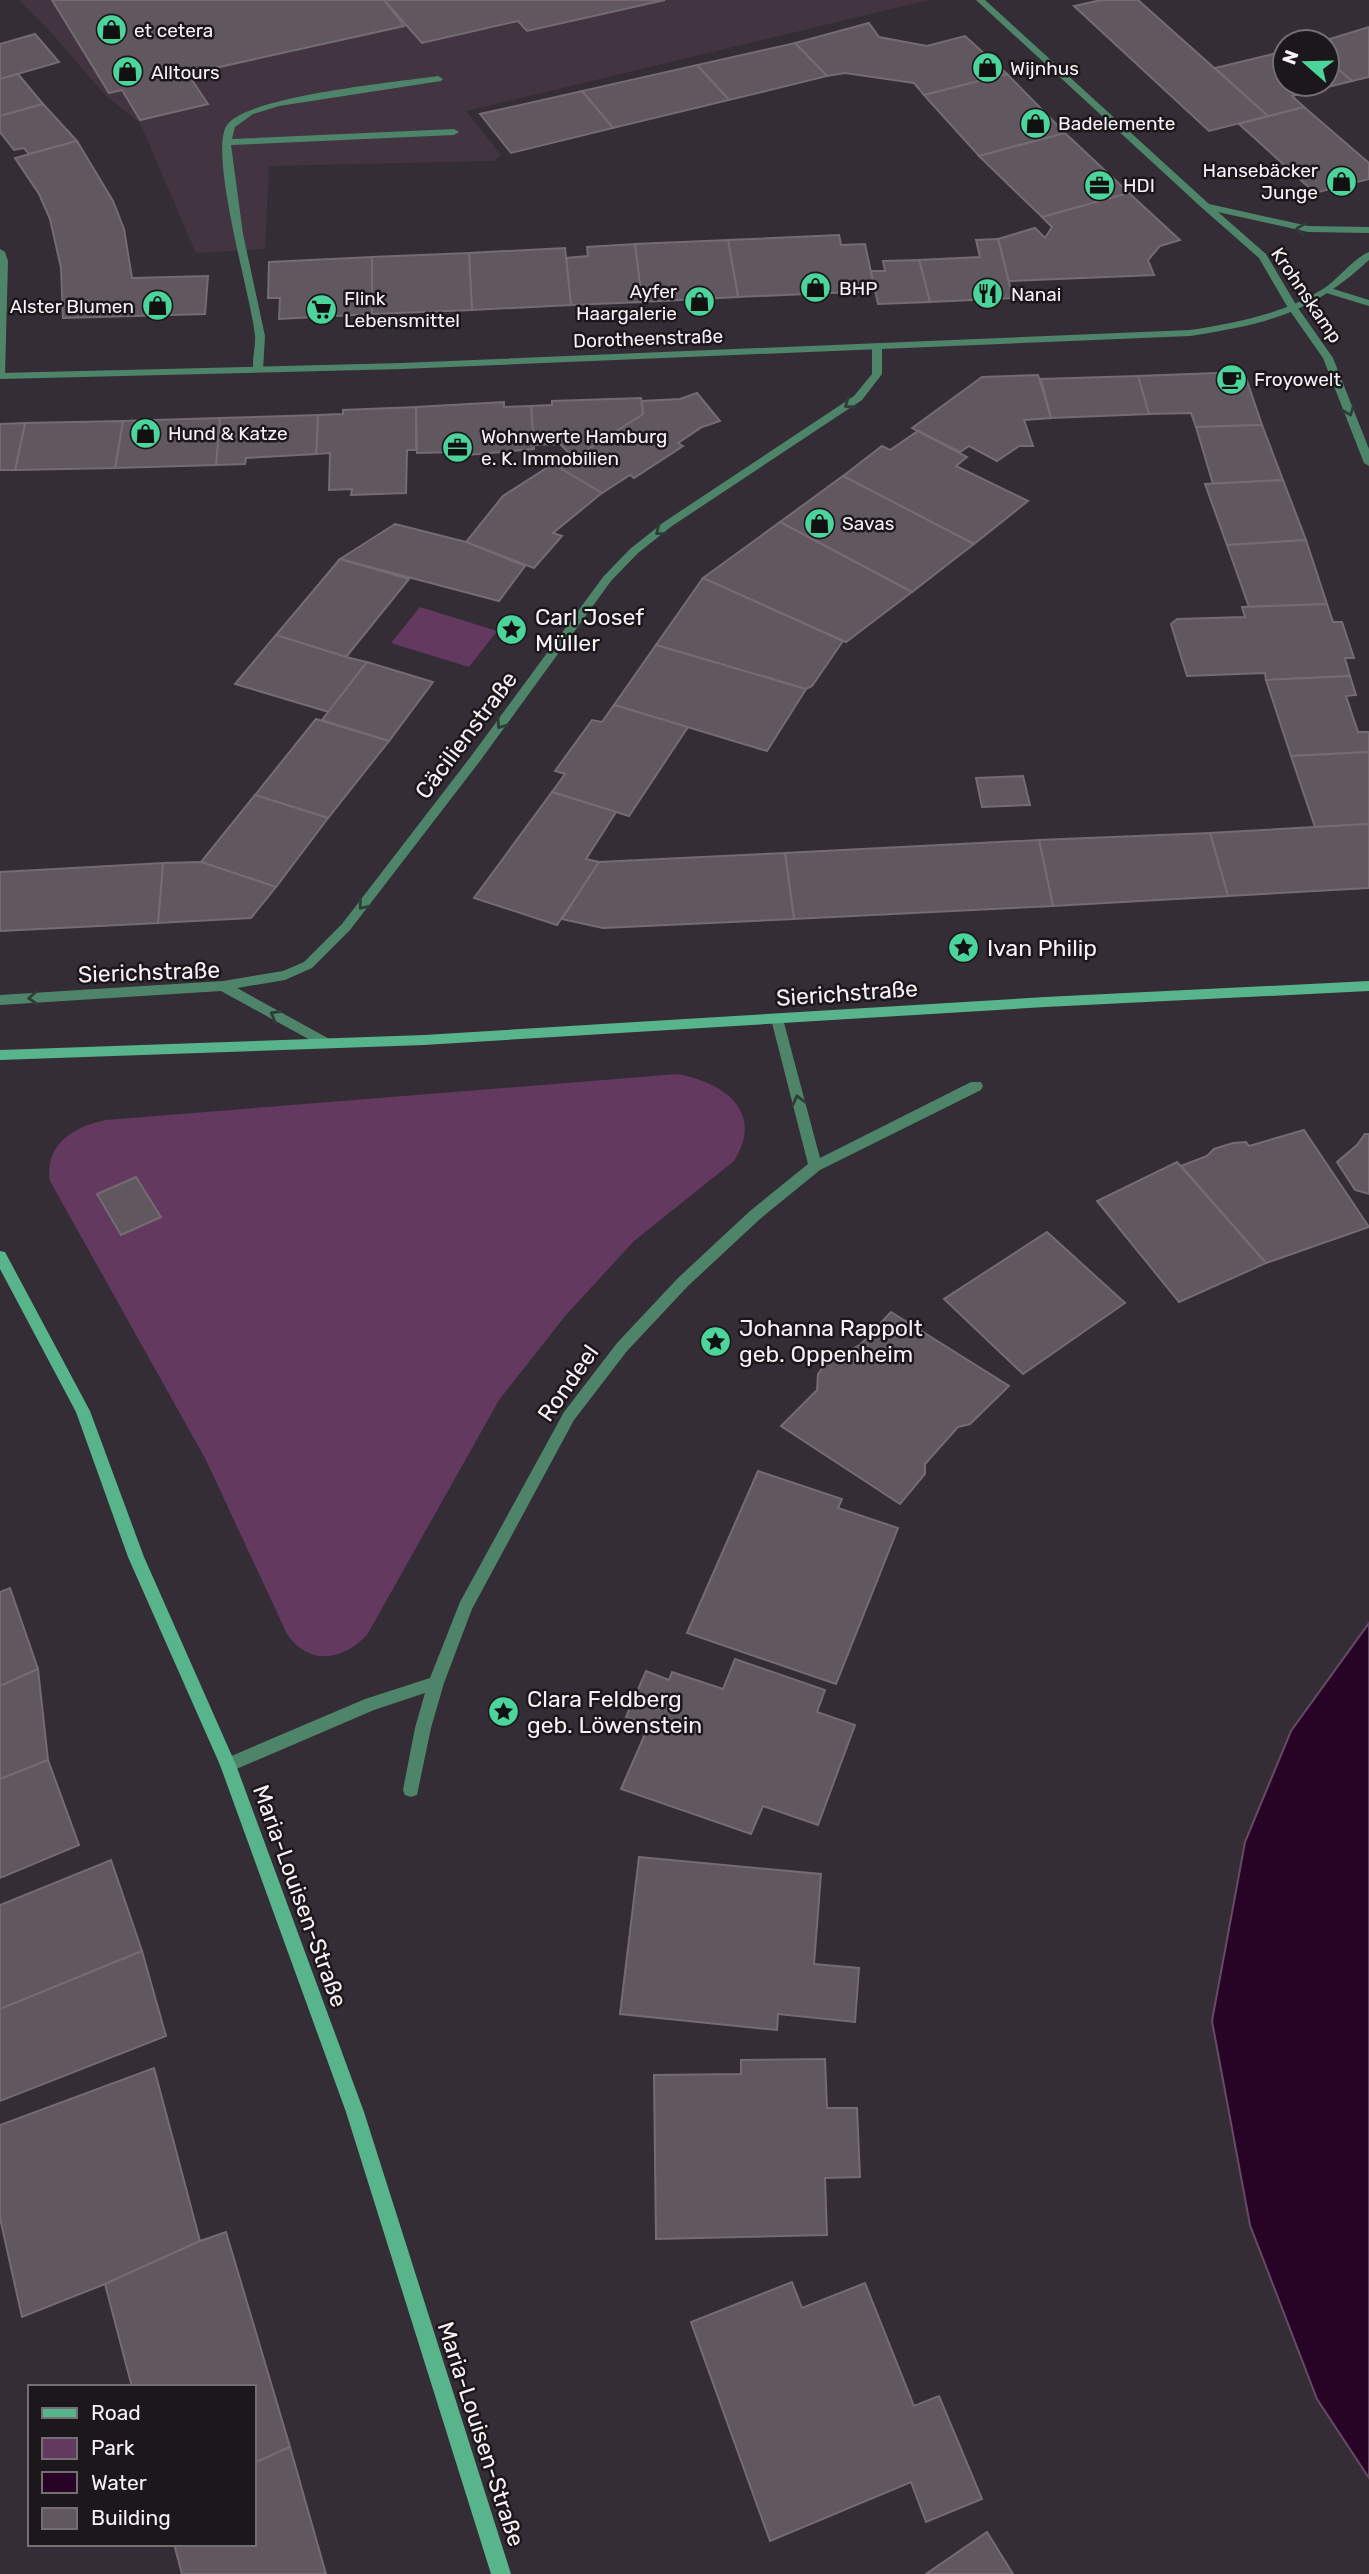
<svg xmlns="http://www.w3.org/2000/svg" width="1369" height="2574" font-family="Rubik,sans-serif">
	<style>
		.built { fill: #423541 }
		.green { fill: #633960 }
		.water { fill: #270326; stroke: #664b65; stroke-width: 2 }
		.building { fill: #60575f; stroke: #746b73; stroke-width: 2 }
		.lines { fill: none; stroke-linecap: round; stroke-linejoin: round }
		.service { fill: #4e856a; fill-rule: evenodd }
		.minor { fill: #4e856a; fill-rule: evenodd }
		.tertiary { fill: #4e856a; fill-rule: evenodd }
		.secondary { fill: #58b48b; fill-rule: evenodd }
		.oneway { stroke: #2d3e36 }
		.labels { text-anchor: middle; stroke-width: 5; stroke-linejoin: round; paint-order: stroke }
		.far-poi-label { font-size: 19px; fill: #f8f2f7; stroke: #1b171a; text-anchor: start }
		.far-street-label { font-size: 19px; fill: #f8f2f7; stroke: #1b171a }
		.poi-label { font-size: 23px; fill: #f8f2f7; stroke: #1b171a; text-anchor: start }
		.street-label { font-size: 23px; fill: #f8f2f7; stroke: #1b171a }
	</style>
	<rect width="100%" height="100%" fill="#352d35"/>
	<polygon class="built" points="19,0 929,0 466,111 501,155 494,161 269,166 265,249 196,253 140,123 105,95 50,31"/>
	<g class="green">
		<polygon points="420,607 497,631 469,667 391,643"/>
		<path d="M678,1074C724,1083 765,1111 734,1161L634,1241L566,1315L499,1400L367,1635C342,1661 309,1666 287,1634L206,1460L50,1181C44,1144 75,1126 106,1120Z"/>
	</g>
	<polygon class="water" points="1369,1623 1369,2478 1317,2399 1250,2225 1212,2021 1245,1842 1291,1731"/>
	<g class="building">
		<polygon points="52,0 384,0 404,26 188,74 208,104 140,120 122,90 109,93"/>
		<polygon points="384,0 665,0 527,31 518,21 422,43"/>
		<polygon points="1101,0 1138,0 1268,116 1209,131 1074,6"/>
		<polygon points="869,23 879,37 927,46 965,36 1007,74 924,95 914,83 845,73 827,76 795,43"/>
		<polygon points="1369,27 1369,77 1352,81 1327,60 1327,42 1320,42"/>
		<polygon points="35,34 59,62 0,79 0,44"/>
		<polygon points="795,43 827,76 729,100 697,65"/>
		<polygon points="1285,51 1285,84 1327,84 1327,60 1352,81 1292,96 1304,107 1268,116 1215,68"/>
		<polygon points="697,65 729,100 613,128 582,91"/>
		<polygon points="18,74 43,104 0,116 0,79"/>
		<polygon points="1007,74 1065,133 979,156 924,95"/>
		<polygon points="582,91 613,128 511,153 480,114"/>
		<polygon points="43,104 77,141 29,154 24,148 14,150 0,132 0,116"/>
		<polygon points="1304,107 1369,163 1369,179 1315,193 1239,124"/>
		<polygon points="1065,133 1129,193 1042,217 979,156"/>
		<polygon points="77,141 113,201 124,229 132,278 208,276 205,314 63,318 61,268 50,219 39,194 15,158"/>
		<polygon points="1129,193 1180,240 1160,246 1148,260 1154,275 1009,281 998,239 1035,228 1045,238 1052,227 1042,217"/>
		<polygon points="839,235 841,245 865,244 875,291 738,297 728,240"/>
		<polygon points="998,239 1013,298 930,302 919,260 980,257 976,240"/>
		<polygon points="728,240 738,297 642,302 635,244"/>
		<polygon points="635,244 642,302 571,305 566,258 588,256 587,247"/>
		<polygon points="565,248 571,305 472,310 469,253"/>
		<polygon points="469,253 472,310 372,314 372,257"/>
		<polygon points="372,257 372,314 279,319 280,298 268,298 269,262"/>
		<polygon points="919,260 930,302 878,304 871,271 885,271 883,261"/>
		<polygon points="1244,372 1262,425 1196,427 1191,413 1149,414 1138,376"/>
		<polygon points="1038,375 1051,418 1024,420 1033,446 1019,446 997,461 969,446 960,452 912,428 982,377"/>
		<polygon points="1138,376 1149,414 1051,418 1041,379"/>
		<polygon points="697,393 720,421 702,427 678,443 683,446 634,478 630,475 602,493 558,468 643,414 642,401 680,399"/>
		<polygon points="641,398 643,414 574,458 560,444 534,445 531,406 552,405 552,401"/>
		<polygon points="504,402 504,407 531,406 534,449 457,456 457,452 417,453 416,407"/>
		<polygon points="416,407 416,450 407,450 406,493 351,495 352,489 329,490 330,453 316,454 318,415 343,414 343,410"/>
		<polygon points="318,415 316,454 246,458 245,464 216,465 220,418"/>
		<polygon points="220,418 216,465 115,468 123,421"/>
		<polygon points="123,421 115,468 15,470 25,423"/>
		<polygon points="25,423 15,470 0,470 0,424"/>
		<polygon points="1262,425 1283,480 1213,484 1196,427"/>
		<polygon points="918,431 967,457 956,466 1028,501 974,544 843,476 882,446 890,450"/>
		<polygon points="553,464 602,493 553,533 562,536 534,568 466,542 503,496"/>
		<polygon points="843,476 974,544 912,592 780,522"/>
		<polygon points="1283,480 1306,540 1227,545 1205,484"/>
		<polygon points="780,522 912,592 846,642 703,578"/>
		<polygon points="395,524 466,542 525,566 499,601 340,559"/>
		<polygon points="1306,540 1327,604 1249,607 1227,545"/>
		<polygon points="340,559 409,579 346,657 276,635"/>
		<polygon points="703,578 843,641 812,686 806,689 656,645"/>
		<polygon points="1327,604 1333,622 1342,622 1354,658 1345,658 1350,676 1266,680 1265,673 1187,676 1171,624 1177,619 1245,617 1242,607"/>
		<polygon points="276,635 346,657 367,662 329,712 235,684"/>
		<polygon points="656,645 806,689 767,751 614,705"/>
		<polygon points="367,662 433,682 389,741 322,720"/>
		<polygon points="1350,676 1356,695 1346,696 1358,732 1369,732 1369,752 1291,756 1266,680"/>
		<polygon points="614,705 688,727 629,816 552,792 565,774 555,771 592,720 602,722"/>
		<polygon points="316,719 389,741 328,818 255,795"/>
		<polygon points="1369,752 1369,824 1315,827 1291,756"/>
		<polygon points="1023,776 1030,805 982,807 976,778"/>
		<polygon points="552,792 616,812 586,859 599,862 557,925 474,898"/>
		<polygon points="255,795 328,818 276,887 201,862"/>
		<polygon points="1369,824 1369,888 1228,896 1210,833"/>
		<polygon points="1210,833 1228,896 1053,906 1039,840"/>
		<polygon points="1039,840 1053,906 794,919 785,853"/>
		<polygon points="785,853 794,919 603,928 562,919 599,862"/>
		<polygon points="201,862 276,887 251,918 158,923 163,863"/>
		<polygon points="163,863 158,923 0,931 0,872"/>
		<polygon points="1304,1130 1369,1227 1266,1263 1181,1166 1207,1156 1214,1149 1233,1143 1246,1142 1249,1146"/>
		<polygon points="1365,1134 1369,1134 1369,1194 1355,1190 1337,1162 1357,1145"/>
		<polygon points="1177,1162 1266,1263 1179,1302 1097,1201"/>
		<polygon points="136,1177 161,1217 121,1235 97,1194"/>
		<polygon points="1047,1232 1125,1303 1023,1374 944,1299"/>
		<polygon points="891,1312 1009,1386 970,1424 958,1427 925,1464 925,1474 900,1504 781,1426 817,1390 818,1374 827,1362 860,1345"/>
		<polygon points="758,1471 842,1499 838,1508 898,1528 836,1684 687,1633"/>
		<polygon points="10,1588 38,1669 0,1686 0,1592"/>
		<polygon points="735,1659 825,1690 817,1712 855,1725 818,1825 763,1806 751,1834 621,1789 649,1725 626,1717 646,1671 669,1680 672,1672 723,1689"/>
		<polygon points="38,1669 48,1760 0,1779 0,1686"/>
		<polygon points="48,1760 79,1845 0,1878 0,1779"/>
		<polygon points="639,1857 821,1874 814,1964 859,1968 855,2022 778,2014 777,2030 620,2014"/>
		<polygon points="111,1860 142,1951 0,2009 0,1905"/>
		<polygon points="142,1951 166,2036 0,2101 0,2009"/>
		<polygon points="825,2059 827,2108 857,2108 860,2177 825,2178 827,2235 656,2239 654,2075 741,2074 741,2060"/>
		<polygon points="154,2068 200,2241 105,2284 22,2317 0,2218 0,2125"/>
		<polygon points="226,2232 290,2447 254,2463 254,2387 132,2387 105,2284 200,2241"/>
		<polygon points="792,2282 802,2308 865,2283 914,2406 939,2396 982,2499 926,2522 911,2482 770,2541 691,2322"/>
		<polygon points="290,2447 326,2574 182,2574 174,2544 254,2544 254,2463"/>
		<polygon points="987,2532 1013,2574 926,2574"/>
	</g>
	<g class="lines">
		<path class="service" d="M438,76L443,79L441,81L279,106L253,114L235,127L232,139L454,129L459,132L454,135L231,145L243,234L265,336L263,370L254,372C251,361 256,347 255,335C251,297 208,152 227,125C247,96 398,82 438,76Z"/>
		<g class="minor">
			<polygon points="976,0 985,0 1209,204 1308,226 1369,227 1369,233 1308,232 1218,212 1266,254 1298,308 1333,358 1369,449 1369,466 1364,463 1323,358 1288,308 1259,258 1201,207"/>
			<polygon points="0,249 5,252 8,261 5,375 0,378"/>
			<polygon points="1327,287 1369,300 1369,306 1323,292 1322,290"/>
			<polygon points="877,344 882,347 882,374 862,400 672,526 638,553 611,581 480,761 350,930 312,968 285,980 237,988 333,1041 335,1044 333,1047 323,1047 221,991 0,1005 0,995 223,981 283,971 304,962 342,924 472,755 603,577 630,549 664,522 854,396 872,374 872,347"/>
			<polygon points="777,1014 783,1019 820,1158 971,1082 981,1082 983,1086 981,1090 820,1170 760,1219 688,1286 627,1351 574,1420 472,1609 444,1683 431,1728 417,1795 411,1797 405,1795 403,1790 415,1728 425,1693 374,1710 234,1770 228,1772 222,1770 220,1765 222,1760 365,1699 430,1678 460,1602 564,1412 617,1343 678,1278 750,1211 808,1164 771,1019"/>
		</g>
		<path class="tertiary" d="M1369,252V260C1311,314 1266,324 1190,336L402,369L0,379V373L402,363L1190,330C1236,323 1283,314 1323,289C1339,279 1352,259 1369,252Z"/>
		<g class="secondary">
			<polygon points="1369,981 1369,991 1045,1007 424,1045 0,1060 0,1050 424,1035 1045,997"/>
			<polygon points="0,1251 5,1252 90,1411 144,1557 236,1765 364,2112 511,2574 491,2574 346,2112 220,1765 128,1557 76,1412 0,1269"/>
		</g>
	</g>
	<defs><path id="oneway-chevron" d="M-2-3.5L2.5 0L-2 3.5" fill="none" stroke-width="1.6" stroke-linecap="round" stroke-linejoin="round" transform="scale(1.75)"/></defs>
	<g class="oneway">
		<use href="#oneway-chevron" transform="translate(1301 229) rotate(-172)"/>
		<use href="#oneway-chevron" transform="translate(849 404) rotate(145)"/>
		<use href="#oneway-chevron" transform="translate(1349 411) rotate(69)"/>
		<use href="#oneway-chevron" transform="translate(660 531) rotate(142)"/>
		<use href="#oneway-chevron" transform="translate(501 724) rotate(126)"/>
		<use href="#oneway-chevron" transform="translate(363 905) rotate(128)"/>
		<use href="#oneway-chevron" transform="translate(33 998) rotate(177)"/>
		<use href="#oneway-chevron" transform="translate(275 1015) rotate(-151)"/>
		<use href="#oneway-chevron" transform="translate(798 1100) rotate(-104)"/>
	</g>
	<defs>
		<symbol id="shop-disc" viewBox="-11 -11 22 22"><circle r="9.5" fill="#4bd49b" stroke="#1b171a"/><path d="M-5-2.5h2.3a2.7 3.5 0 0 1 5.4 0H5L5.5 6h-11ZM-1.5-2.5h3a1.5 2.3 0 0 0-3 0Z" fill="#111"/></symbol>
		<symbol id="office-disc" viewBox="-11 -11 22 22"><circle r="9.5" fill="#4bd49b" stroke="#1b171a"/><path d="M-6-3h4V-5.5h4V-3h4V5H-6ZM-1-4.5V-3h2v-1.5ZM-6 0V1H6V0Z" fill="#111"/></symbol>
		<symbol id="restaurant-disc" viewBox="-11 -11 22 22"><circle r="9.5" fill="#4bd49b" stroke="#1b171a"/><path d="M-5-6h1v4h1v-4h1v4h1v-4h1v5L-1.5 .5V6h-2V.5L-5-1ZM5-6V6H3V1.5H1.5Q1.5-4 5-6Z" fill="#111"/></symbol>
		<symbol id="supermarket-disc" viewBox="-11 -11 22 22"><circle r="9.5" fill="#4bd49b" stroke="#1b171a"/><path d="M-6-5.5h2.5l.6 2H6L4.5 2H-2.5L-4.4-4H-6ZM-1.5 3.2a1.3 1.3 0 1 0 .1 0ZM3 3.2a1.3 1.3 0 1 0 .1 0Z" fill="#111"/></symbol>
		<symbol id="cafe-disc" viewBox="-11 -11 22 22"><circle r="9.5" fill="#4bd49b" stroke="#1b171a"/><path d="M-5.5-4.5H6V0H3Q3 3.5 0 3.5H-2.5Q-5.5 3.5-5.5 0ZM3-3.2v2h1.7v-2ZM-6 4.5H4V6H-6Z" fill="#111"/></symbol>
		<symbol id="sight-disc" viewBox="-11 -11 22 22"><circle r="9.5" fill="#4bd49b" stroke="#1b171a"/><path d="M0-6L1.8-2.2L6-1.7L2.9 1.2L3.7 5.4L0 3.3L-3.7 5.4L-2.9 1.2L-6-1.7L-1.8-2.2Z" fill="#111"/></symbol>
	</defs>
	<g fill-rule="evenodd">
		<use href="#shop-disc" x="94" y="12" width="35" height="35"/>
		<use href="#shop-disc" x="970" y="50" width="35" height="35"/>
		<use href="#shop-disc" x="110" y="54" width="35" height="35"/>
		<use href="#shop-disc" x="1018" y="106" width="35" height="35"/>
		<use href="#shop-disc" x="1324" y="164" width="35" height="35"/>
		<use href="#office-disc" x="1082" y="168" width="35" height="35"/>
		<use href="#shop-disc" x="798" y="270" width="35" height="35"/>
		<use href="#restaurant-disc" x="970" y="276" width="35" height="35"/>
		<use href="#shop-disc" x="682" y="284" width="35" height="35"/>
		<use href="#shop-disc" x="140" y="288" width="35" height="35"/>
		<use href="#supermarket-disc" x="304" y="292" width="35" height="35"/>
		<use href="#cafe-disc" x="1214" y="362" width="35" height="35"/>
		<use href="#shop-disc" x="128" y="416" width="35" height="35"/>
		<use href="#office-disc" x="440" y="430" width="35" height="35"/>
		<use href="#shop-disc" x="802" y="506" width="35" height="35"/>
		<use href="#sight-disc" x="494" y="612" width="35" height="35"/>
		<use href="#sight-disc" x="946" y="930" width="35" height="35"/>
		<use href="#sight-disc" x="698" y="1324" width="35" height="35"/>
		<use href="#sight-disc" x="486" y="1694" width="35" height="35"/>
	</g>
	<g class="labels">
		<g class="far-poi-label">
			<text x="134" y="37">et cetera</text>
			<text x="1010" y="75">Wijnhus</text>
			<text x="151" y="79">Alltours</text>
			<text x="1058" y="130">Badelemente</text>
			<text x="1318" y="177" text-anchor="end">Hansebäcker<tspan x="1318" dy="22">Junge</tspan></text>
			<text x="1123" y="192">HDI</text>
			<text x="839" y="295">BHP</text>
			<text x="677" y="298" text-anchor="end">Ayfer<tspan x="677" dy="22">Haargalerie</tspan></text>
			<text x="1011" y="301">Nanai</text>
			<text x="344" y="305">Flink<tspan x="344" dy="22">Lebensmittel</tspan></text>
			<text x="134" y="313" text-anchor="end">Alster Blumen</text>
			<text x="1254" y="386">Froyowelt</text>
			<text x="168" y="440">Hund &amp; Katze</text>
			<text x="481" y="443">Wohnwerte Hamburg<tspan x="481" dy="22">e. K. Immobilien</tspan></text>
			<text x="842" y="530">Savas</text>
		</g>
		<g class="far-street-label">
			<text transform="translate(1307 295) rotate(56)" y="7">Krohnskamp</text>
			<text transform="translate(648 338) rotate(-2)" y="7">Dorotheenstraße</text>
		</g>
		<g class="poi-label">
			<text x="535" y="625">Carl Josef<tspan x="535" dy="26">Müller</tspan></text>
			<text x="987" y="956">Ivan Philip</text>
			<text x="739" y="1336">Johanna Rappolt<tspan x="739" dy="26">geb. Oppenheim</tspan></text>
			<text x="527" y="1707">Clara Feldberg<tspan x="527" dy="26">geb. Löwenstein</tspan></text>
		</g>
		<g class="street-label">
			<text transform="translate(466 735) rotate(-53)" y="8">Cäcilienstraße</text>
			<text transform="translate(149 972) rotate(-2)" y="8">Sierichstraße</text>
			<text transform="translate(847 993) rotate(-4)" y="8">Sierichstraße</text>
			<text transform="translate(568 1383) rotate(-55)" y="8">Rondeel</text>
			<text transform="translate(300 1896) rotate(70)" y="8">Maria-Louisen-Straße</text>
			<text transform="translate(481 2434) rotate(72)" y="8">Maria-Louisen-Straße</text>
		</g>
	</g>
	<rect x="28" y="2385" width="228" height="161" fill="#1b171a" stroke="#736f72" stroke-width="2"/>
	<rect x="42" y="2408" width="35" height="10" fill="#58b48b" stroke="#736f72" stroke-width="2"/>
	<text x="91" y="2420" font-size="21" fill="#f8f2f7">Road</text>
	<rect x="42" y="2438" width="35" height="21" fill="#633960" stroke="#736f72" stroke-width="2"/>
	<text x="91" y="2455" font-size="21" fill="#f8f2f7">Park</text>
	<rect x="42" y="2472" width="35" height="21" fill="#270326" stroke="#736f72" stroke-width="2"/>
	<text x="91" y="2490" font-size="21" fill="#f8f2f7">Water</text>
	<rect x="42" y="2508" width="35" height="21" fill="#60575f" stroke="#736f72" stroke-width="2"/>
	<text x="91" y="2525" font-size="21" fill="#f8f2f7">Building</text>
	<g transform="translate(1306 63) rotate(290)"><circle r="33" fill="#1b171a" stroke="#736f72" stroke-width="2"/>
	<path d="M0-5L12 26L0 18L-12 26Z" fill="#4bd49b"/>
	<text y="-10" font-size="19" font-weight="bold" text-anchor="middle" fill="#f8f2f7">N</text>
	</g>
</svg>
